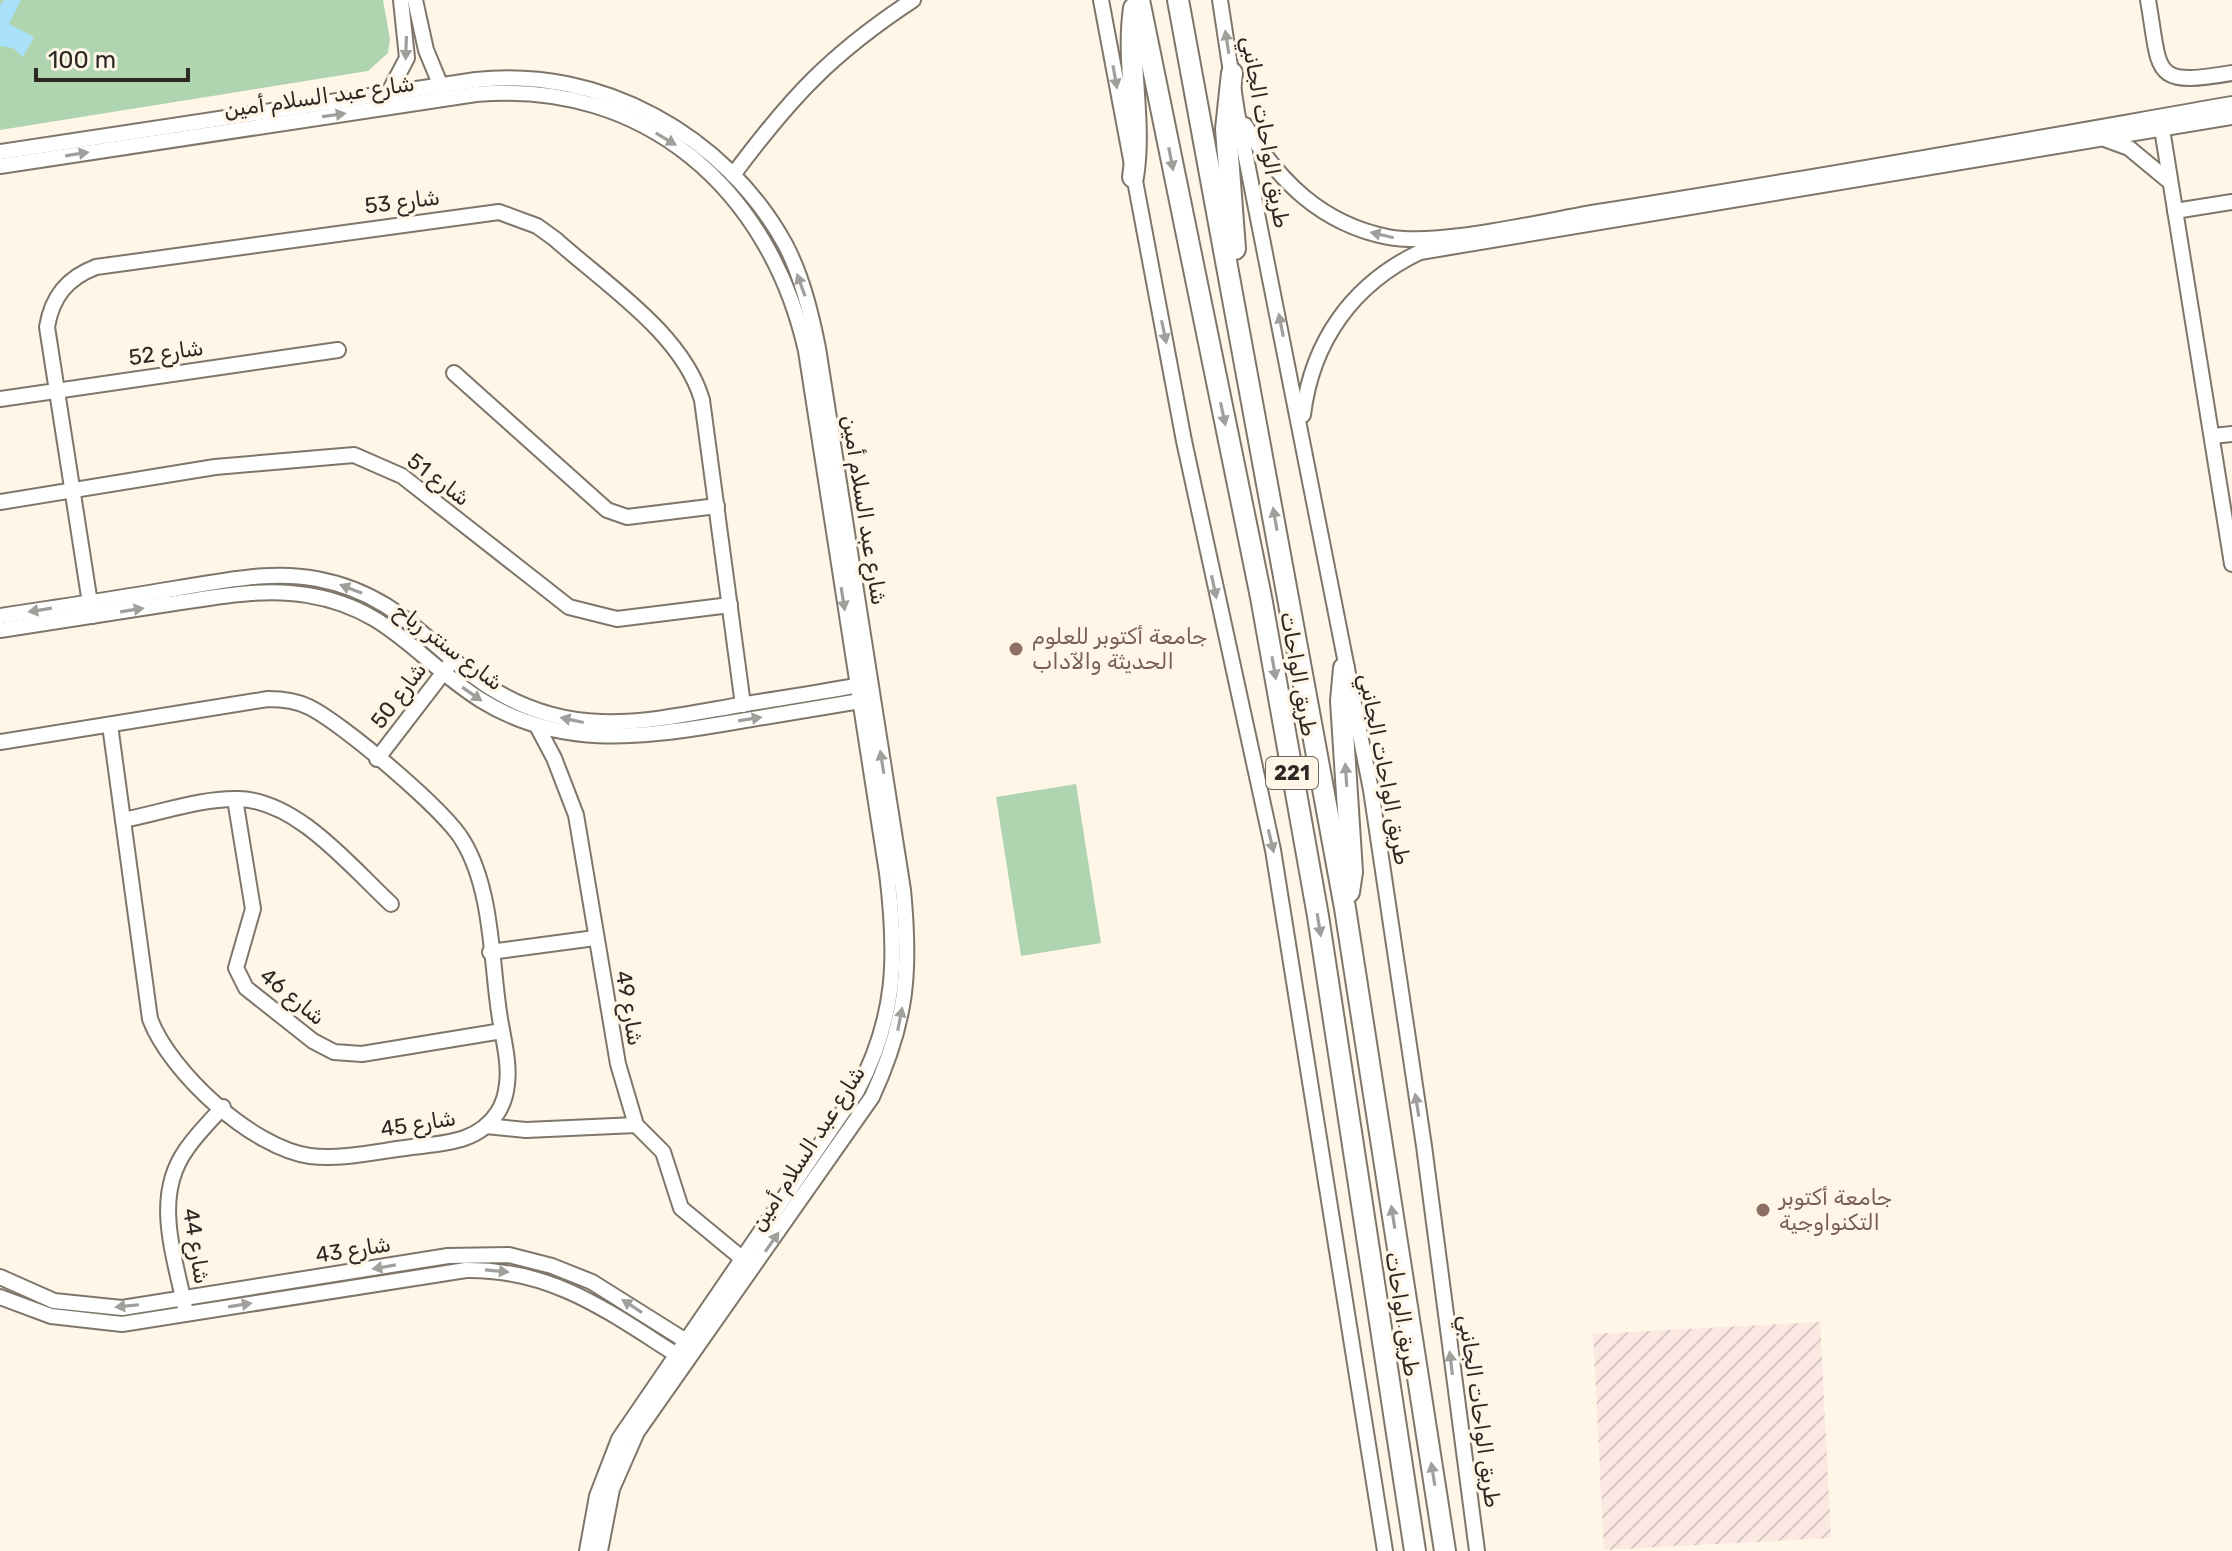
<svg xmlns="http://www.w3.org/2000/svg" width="2232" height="1551" font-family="Rubik,'Noto Naskh Arabic',sans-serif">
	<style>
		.industrial { fill: url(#industrial-furrows) }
		.green { fill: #aed5b0 }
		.water { fill: #a8e1f9 }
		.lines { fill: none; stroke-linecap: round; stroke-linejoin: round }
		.minor-casing { stroke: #7e766a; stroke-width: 18 }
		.highway-casing { stroke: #7e766a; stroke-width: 24 }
		.minor { stroke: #fff; stroke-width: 14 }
		.highway { stroke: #fff; stroke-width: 20 }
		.oneway { fill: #a09f9c }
		.education-dot { fill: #8d6e63; stroke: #fff6e8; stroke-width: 3 }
		.labels { text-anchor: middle; stroke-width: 7; stroke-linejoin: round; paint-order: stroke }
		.shield { fill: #fff6e8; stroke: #6b665f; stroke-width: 2 }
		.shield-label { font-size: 20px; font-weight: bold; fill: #2c2924 }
		.street-label { font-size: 22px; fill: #2c2924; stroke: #fff6e8 }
		.education-label { font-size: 22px; fill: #785e54; stroke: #fff6e8; text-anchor: start }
	</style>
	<defs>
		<pattern id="industrial-furrows" width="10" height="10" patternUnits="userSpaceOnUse" patternTransform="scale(2)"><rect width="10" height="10" fill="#fce8e2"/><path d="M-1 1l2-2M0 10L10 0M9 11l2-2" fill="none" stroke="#d8c7c2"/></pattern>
	</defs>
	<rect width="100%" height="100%" fill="#fff6e8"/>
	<polygon class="industrial" points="1820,1322 1831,1538 1604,1550 1593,1334"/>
	<g class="green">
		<polygon points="0,0 383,0 390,39 388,53 368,71 0,130"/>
		<polygon points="1076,784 1101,943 1021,956 996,797"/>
	</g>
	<polygon class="water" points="5,0 21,0 9,24 34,37 23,57 13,48 0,46 0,5"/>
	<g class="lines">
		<defs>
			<g id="minor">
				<polyline points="415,0 426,50 443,91"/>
				<polyline points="1101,0 1184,441 1273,850 1385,1551"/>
				<polyline points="1220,0 1237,112 1371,790 1424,1146 1477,1551"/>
				<path d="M2148,0C2161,74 2150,87 2232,73"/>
				<polyline points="389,92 407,58 401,0"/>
				<path d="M1245,125C1278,181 1322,224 1388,237C1439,247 1543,221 1598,212C1810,179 2021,141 2232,104"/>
				<polyline points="2162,129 2232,564"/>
				<polyline points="2107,140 2129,148 2170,182"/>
				<path d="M0,152L476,80C600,66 725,135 785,244C802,276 811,313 818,348L903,890C911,972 907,1021 872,1097L637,1432L612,1489L600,1551"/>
				<path d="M0,166L476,94C645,79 770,190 806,351L887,873C897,955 897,1016 857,1091L619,1439L597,1496L587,1551"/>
				<path d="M733,175C791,97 831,54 913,0"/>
				<polyline points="2175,211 2232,202"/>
				<polyline points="454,373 607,510 627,517 717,506"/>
				<polyline points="0,399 338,350"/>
				<path d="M1303,415C1312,341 1353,284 1420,252L2232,117"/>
				<polyline points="2213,436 2232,434"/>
				<polyline points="0,502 215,467 354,455 402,476 569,607 617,619 730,605"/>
				<path d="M0,616C60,607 120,598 179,588C224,581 272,570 317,579C401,595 426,646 489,687C574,741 648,721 740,705C782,698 824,692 865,684"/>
				<path d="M92,616L47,327C52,297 67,278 96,267L499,212L537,226L555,239C605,284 683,334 702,400L743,705"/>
				<path d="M0,630C56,621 112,613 168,604C213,598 261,587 307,595C390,608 417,660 481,700C558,748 637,738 722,724C770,716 818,708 866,700"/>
				<polyline points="537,726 554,758 576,815 618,1064 636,1125 663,1152 681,1208 744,1260"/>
				<path d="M0,742L268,699C282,699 295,700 309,707C342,723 445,810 463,841C492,889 491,958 499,1012C502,1035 510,1061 507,1084C506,1094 503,1104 498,1112C478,1143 444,1143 412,1147C379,1151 343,1160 310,1156C252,1148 170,1072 150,1019L110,725"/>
				<polyline points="377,759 450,664"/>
				<polyline points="235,799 253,909 236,968 246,988 313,1041 334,1052 362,1054 502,1031"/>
				<path d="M123,820C160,813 201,798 238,799C297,800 350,866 391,904"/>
				<polyline points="490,952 595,938"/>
				<polyline points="486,1126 526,1130 636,1125"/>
				<polyline points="0,1277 54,1301 122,1308 448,1256 509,1255 552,1266 592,1282 694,1346"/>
				<path d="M0,1297L51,1316L122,1324L466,1270C556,1269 611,1314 685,1360"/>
				<path d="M185,1308C175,1256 152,1198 186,1150C196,1135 210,1121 223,1107"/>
			</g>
			<g id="highway">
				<polyline points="1139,0 1261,597 1318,916 1415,1551"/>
				<polyline points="1178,0 1345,908 1445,1551"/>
				<polyline points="1232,73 1226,129 1235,249"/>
				<path d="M1133,177C1142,120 1126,64 1134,8"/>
				<polyline points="1344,668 1341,701 1352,872 1349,892"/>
			</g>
		</defs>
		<use href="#minor" class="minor-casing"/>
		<use href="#highway" class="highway-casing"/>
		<use href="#minor" class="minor"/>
		<use href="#highway" class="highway"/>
	</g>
	<defs><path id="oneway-solid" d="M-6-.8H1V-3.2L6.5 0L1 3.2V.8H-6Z" transform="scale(2)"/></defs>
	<g class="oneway">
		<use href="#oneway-solid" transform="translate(1227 42) rotate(-99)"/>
		<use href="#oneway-solid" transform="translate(406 48) rotate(92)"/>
		<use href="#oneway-solid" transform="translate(1115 77) rotate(80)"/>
		<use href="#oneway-solid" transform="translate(334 115) rotate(-8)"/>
		<use href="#oneway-solid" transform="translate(666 139) rotate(31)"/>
		<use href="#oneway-solid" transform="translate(77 154) rotate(-9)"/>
		<use href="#oneway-solid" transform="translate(1171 159) rotate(79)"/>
		<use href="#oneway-solid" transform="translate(1382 235) rotate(-167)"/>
		<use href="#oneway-solid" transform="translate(801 285) rotate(-110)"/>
		<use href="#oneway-solid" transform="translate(1281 325) rotate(-101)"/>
		<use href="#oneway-solid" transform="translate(1164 332) rotate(78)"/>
		<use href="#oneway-solid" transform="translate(1223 414) rotate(78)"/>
		<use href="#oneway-solid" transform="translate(1275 519) rotate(-100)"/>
		<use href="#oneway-solid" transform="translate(1214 587) rotate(78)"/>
		<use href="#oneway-solid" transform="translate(351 589) rotate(-159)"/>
		<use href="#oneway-solid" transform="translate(843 599) rotate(81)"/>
		<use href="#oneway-solid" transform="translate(40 610) rotate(171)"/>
		<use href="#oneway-solid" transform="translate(132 610) rotate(-9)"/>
		<use href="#oneway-solid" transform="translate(1274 668) rotate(80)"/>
		<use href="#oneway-solid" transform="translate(472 694) rotate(35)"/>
		<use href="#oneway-solid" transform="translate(750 719) rotate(-9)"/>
		<use href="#oneway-solid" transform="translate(572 720) rotate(-168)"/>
		<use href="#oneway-solid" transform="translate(882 762) rotate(-99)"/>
		<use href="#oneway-solid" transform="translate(1346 775) rotate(-94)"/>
		<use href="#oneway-solid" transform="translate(1271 841) rotate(77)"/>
		<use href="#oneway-solid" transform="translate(1319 925) rotate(81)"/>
		<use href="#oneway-solid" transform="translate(900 1019) rotate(-79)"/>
		<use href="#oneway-solid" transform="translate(1417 1105) rotate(-99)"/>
		<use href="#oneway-solid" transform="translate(1393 1217) rotate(-99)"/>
		<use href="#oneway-solid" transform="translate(772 1242) rotate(-55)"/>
		<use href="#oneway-solid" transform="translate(384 1267) rotate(170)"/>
		<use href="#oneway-solid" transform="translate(497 1271) rotate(5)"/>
		<use href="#oneway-solid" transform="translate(240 1305) rotate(-9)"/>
		<use href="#oneway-solid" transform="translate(127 1306) rotate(174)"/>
		<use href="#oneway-solid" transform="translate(632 1306) rotate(-147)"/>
		<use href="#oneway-solid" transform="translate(1451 1363) rotate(-97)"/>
		<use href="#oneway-solid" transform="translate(1433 1474) rotate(-99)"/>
	</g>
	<g class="education-dot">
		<circle cx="1016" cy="649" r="8"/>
		<circle cx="1763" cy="1210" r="8"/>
	</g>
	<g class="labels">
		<rect class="shield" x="1266" y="757" width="52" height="32" rx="6"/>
		<g class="shield-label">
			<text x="1292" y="780">221</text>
		</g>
		<g class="street-label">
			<text transform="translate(319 96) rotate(-8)" y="8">شارع عبد السلام أمين</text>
			<text transform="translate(1266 132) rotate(80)" y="8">طريق الواحات الجانبي</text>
			<text transform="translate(402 201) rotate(-7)" y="8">شارع 53</text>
			<text transform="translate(166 352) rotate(-8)" y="8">شارع 52</text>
			<text transform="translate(439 479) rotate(37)" y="8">شارع 51</text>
			<text transform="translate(865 510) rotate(81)" y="8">شارع عبد السلام أمين</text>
			<text transform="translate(449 646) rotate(37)" y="8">شارع سنتر رباح</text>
			<text transform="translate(1299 674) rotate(80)" y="8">طريق الواحات</text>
			<text transform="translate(398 695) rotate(-53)" y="8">شارع 50</text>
			<text transform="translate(1385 769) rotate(79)" y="8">طريق الواحات الجانبي</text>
			<text transform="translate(293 996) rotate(39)" y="8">شارع 46</text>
			<text transform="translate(630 1008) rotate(80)" y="8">شارع 49</text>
			<text transform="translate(418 1123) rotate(-9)" y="8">شارع 45</text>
			<text transform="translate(807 1148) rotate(-57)" y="8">شارع عبد السلام أمين</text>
			<text transform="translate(197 1246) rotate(81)" y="8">شارع 44</text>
			<text transform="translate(353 1249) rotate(-9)" y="8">شارع 43</text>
			<text transform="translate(1403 1314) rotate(81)" y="8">طريق الواحات</text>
			<text transform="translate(1480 1411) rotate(82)" y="8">طريق الواحات الجانبي</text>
		</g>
		<g class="education-label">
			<text x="1032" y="644">جامعة أكتوبر للعلوم<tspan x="1032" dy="25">الحديثة والآداب</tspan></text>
			<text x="1779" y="1205">جامعة أكتوبر<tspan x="1779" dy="25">التكنواوجية</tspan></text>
		</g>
	</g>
	<path d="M36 68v12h152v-12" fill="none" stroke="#2c2924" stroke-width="4"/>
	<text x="48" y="68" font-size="24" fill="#2c2924" stroke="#fff6e8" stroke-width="6" paint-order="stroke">100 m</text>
</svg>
